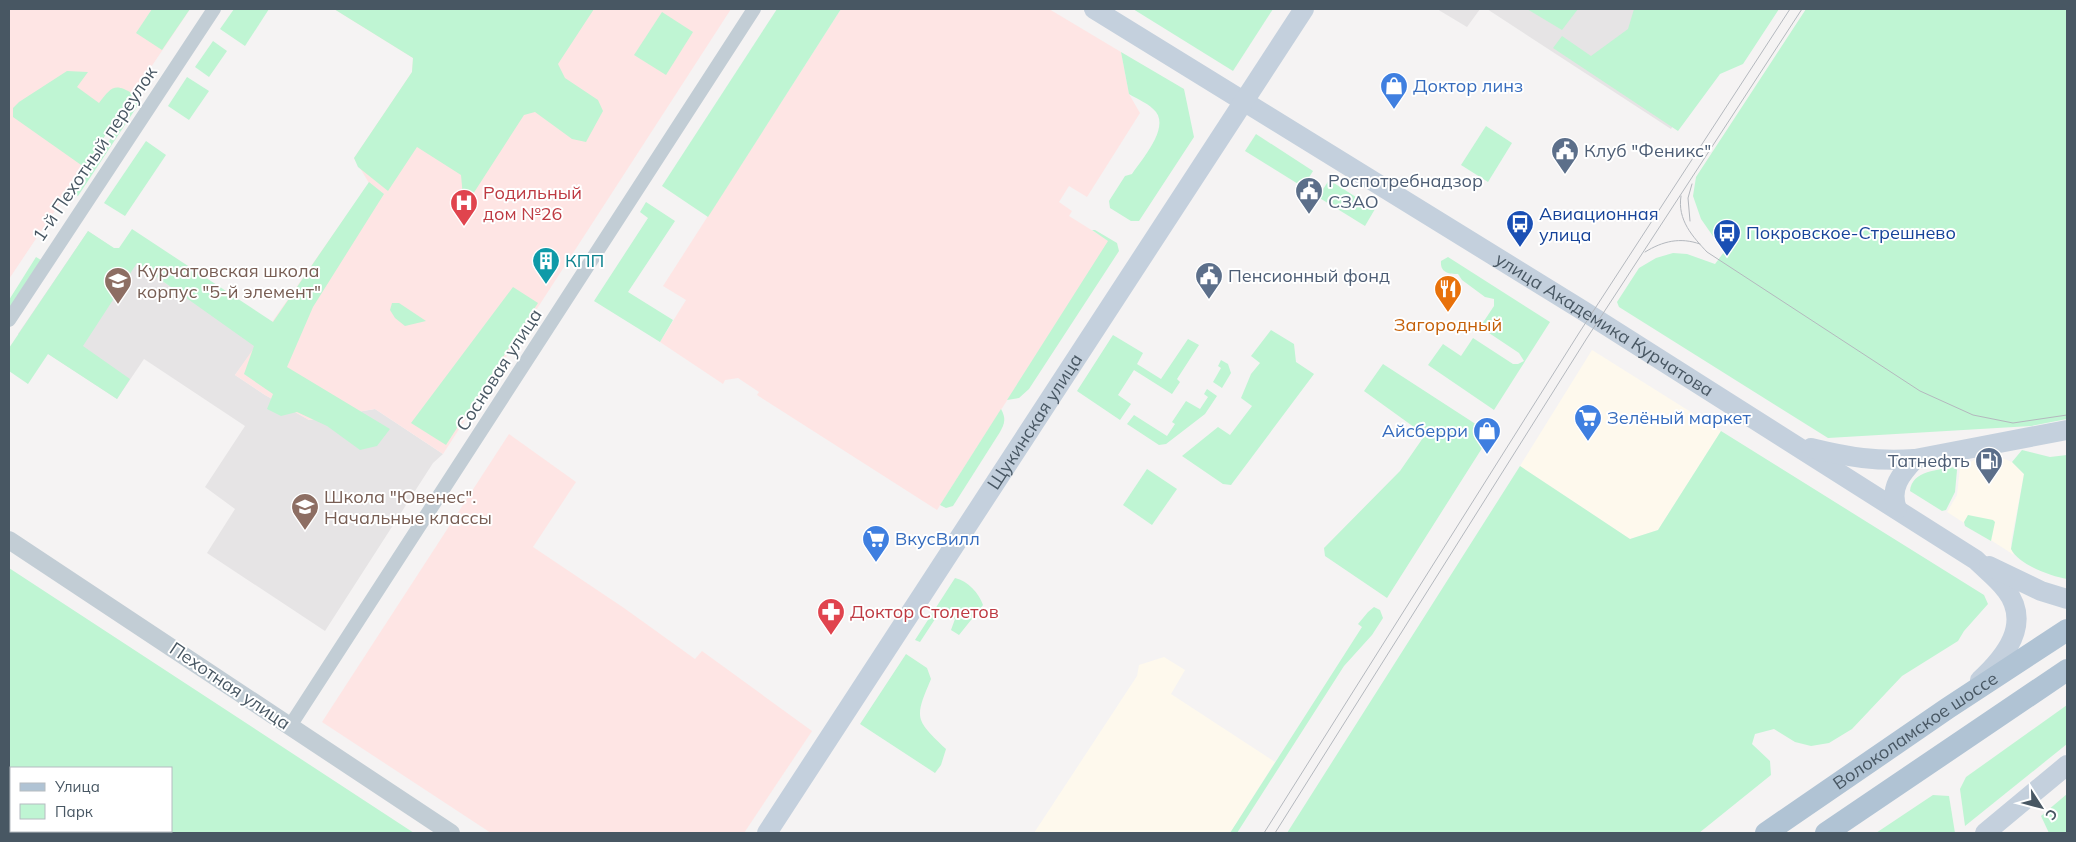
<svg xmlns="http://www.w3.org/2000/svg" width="2076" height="842" font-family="Mulish,sans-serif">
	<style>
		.commercial { fill: #fef9ed }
		.education { fill: #e6e4e5 }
		.medical { fill: #fee5e4 }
		.green { fill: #bff5d3; fill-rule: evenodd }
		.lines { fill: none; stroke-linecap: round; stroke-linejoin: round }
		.minor { stroke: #c2cdd5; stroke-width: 14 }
		.tertiary { stroke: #c2cdd5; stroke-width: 18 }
		.secondary { stroke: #c4d0dd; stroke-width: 20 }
		.primary { stroke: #b0c3d4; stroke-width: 22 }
		.tram { stroke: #b4b8be; stroke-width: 1 }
		.labels { text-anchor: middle; stroke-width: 4; stroke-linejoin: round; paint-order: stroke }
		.shop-label { font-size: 18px; fill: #366cbe; stroke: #fff; text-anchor: start }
		.service-label { font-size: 18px; fill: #4e5e75; stroke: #fff; text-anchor: start }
		.street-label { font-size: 18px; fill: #485763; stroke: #fff }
		.health-label { font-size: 18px; fill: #be3a42; stroke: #fff; text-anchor: start }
		.transit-label { font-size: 18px; fill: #164399; stroke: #fff; text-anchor: start }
		.culture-label { font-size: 18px; fill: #0d838f; stroke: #fff; text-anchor: start }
		.education-label { font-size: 18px; fill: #785e54; stroke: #fff; text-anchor: start }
		.food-label { font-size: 18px; fill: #c56008; stroke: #fff }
	</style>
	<rect width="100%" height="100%" fill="#f5f3f3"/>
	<g class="commercial">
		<polygon points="1592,350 1721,431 1658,530 1630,539 1520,466"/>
		<polygon points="1979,458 2002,458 2012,462 2024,474 2011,542 2011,549 2014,555 1947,512 1957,495 1960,467"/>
		<polygon points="1164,657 1185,670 1171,694 1275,762 1230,833 1034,833 1137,676 1139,665"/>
	</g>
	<g class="education">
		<polygon points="1437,9 1480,9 1467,27"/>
		<polygon points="1487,9 1715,9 1739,24 1671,129"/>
		<polygon points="88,231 257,345 235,375 265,395 309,420 375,409 443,454 433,463 325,631 207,553 235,509 205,487 245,426 144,359 117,399 18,334"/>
	</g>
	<g class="medical">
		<polygon points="9,9 190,9 9,279"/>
		<polygon points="334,9 731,9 443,454 375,409 309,420 265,395 235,375 369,183 354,158 412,72 413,58"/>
		<polygon points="841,9 1049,9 1121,52 1129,94 1140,113 1087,197 1069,186 1059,202 1072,211 1069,216 1109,241 937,510 757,395 759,392 738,378 725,380 723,384 660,342 686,300 663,286"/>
		<polygon points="509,434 576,482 533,547 624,608 695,659 702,651 812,731 744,833 491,833 322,722"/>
	</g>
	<g class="green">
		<polygon points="152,9 190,9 162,50 136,33"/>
		<polygon points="234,9 269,9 245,46 220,29"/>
		<polygon points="334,9 594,9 558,64 565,78 598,100 603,111 586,142 572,139 535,112 524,115 464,208 461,175 417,147 388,191 358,167 354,158 412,72 413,58"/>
		<polygon points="777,9 841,9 708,217 662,186"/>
		<polygon points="1133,9 1273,9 1233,71"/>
		<polygon points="1527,9 1578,9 1562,30"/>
		<polygon points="1634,9 1779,9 1743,64 1720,74 1678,131 1553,48 1562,36 1591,56 1628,29"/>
		<polygon points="1806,9 2067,9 2067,419 2031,426 1828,438 1619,307 1617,302 1639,268 1656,258 1673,253 1687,254 1715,264 1724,252 1701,219 1693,196 1696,177"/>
		<polygon points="662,12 693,32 666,75 634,55"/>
		<polygon points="213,41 227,51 209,77 195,67"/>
		<path d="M1121,52L1184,89L1194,137L1139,221H1131L1110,208L1109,201L1125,176L1132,174C1142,159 1169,129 1156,112C1150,104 1137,99 1129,94Z"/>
		<path d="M67,71L88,72L77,87L99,103C111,88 114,82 133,94L84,167L13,117V108L19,102Z"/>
		<polygon points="187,77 209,91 189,120 168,106"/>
		<polygon points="136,99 140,102 78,196 75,194"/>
		<polygon points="1486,126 1512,143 1488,182 1461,165"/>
		<polygon points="1256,134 1313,171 1303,187 1245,151"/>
		<polygon points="146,141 166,155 125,216 104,203"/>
		<polygon points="1329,180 1375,209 1365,226 1318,197"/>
		<polygon points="369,182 384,194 313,307 287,367 390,429 377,446 360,450 327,426 297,412 281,416 267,409 273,394 244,374 254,346 137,263 83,346 130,379 117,399 48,354 28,384 9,371 9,348 88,231 114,248 119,248 132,229 273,322"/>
		<polygon points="646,202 675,221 628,292 673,320 660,342 594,301 648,218 640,212"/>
		<polygon points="1092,230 1095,230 1117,243 1119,251 1029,389 1019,398 1007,400 1108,241"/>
		<polygon points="36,257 41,260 9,310 9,300"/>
		<path d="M1448,257L1550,322L1494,410L1428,365L1443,344L1461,356L1473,338L1513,364H1518L1524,361L1519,353L1480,327L1494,306V299L1485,297L1462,280L1458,274C1449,274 1440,273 1441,261Z"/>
		<polygon points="513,287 538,303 446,445 411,423"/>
		<polygon points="392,303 399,303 426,321 405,326 395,318 390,310"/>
		<polygon points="1271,330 1294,344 1296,362 1314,374 1231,485 1223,484 1182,456 1218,427 1230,435 1252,406 1241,398 1251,374 1260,363 1251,356"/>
		<polygon points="1113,335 1143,353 1137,364 1161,379 1188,339 1199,345 1177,379 1180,382 1172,394 1134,370 1118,395 1131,404 1120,420 1077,391"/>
		<polygon points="1221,360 1228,364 1231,373 1222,388 1213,382 1221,368 1218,366"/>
		<polygon points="1383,364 1491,434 1387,598 1325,556 1324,548 1400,471 1425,435 1364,391"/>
		<polygon points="1207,389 1217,396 1205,414 1166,444 1159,445 1127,424 1134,415 1167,436 1175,424 1172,422 1186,401 1200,409 1208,397 1204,394"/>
		<path d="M1001,409C1006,418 1005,423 1000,432L953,506L946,508L940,505Z"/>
		<polygon points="1721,431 1984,595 1988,604 1964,631 1958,641 1902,676 1852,729 1829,743 1811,746 1795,742 1774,729 1755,734 1752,744 1770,761 1771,775 1699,833 1287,833 1520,466 1630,539 1658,530"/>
		<path d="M2022,450L2050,457L2067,455V579C2051,576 2019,565 2011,549L2024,474L2012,462Z"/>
		<path d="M1955,467L1957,470L1955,492L1946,510L1942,511L1910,491C1912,470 1939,470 1955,467Z"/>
		<polygon points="1147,469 1177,489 1152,525 1123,505"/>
		<polygon points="1968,515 1993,520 1995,522 1991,541 1965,526 1964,522"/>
		<path d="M9,568L414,833H9ZM11,768H171V831H11Z"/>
		<path d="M955,578C968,581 979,593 983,605L959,635L951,630L955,619L941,610L920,642L915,640Z"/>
		<polygon points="1374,607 1380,610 1383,618 1372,635 1344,666 1237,833 1230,833 1362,627 1358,624 1368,612"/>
		<path d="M906,654L927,668L931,679C914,719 915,719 946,749L941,765L935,773L860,724Z"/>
		<polygon points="2067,705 2067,744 1965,826 1960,789 1966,777"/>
		<polygon points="2067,794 2067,833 2049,833 2041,816"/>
		<polygon points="1933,795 1949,796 1955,833 1876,833"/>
	</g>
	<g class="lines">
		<g class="minor">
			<polyline points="9,320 214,9"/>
			<polyline points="290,726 754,9"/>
		</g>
		<polyline class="tertiary" points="9,540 451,833"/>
		<g class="secondary">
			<path id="s1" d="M1094,9L1582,310L1976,560C1986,570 1998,579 2006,590C2032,624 2005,657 1980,680"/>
			<path d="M1811,448C1848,457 1877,462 1915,459L2067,430"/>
			<path d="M1897,509C1889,488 1901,474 1915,459"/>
			<polyline points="1989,566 2041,591 2067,599"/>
			<path id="s2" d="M767,833L1304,9"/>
			<polyline points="1985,833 2067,765"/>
		</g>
		<g class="primary">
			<path id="s3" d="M1766,833L1948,708L2067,630"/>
			<polyline points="1826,833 2067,670"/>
		</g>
		<g class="tram">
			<path d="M1681,196C1677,220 1693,237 1707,252L1920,391L1973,415L2013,423L2067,415"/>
			<polyline points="1690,221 1688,198 1692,184"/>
			<path d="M1645,252C1663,241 1680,237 1700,244"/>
			<polyline points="1264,833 1579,333 1790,9"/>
			<polyline points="1275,833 1587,338 1802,9"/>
		</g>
	</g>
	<defs>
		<symbol id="shop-pin" viewBox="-11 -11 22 30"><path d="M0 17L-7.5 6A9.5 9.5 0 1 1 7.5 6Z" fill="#3f7fe0" stroke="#fff"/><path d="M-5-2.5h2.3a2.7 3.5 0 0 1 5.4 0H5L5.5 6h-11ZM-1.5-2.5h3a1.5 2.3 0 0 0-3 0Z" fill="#fff"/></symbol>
		<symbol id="civic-pin" viewBox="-11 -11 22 30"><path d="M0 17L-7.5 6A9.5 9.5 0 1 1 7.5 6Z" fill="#5c6f8a" stroke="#fff"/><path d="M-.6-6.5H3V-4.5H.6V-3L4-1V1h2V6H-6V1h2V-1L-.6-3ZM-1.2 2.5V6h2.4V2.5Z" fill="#fff"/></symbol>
		<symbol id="hospital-pin" viewBox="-11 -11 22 30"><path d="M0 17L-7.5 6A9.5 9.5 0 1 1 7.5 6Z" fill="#e0444e" stroke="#fff"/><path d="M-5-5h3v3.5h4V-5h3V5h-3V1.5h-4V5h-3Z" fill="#fff"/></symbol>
		<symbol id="bus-pin" viewBox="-11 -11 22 30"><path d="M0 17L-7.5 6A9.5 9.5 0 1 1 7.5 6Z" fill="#1a4fb4" stroke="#fff"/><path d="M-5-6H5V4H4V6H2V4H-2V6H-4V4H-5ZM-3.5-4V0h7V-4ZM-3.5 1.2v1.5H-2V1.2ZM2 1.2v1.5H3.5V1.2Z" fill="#fff"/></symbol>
		<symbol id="building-pin" viewBox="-11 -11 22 30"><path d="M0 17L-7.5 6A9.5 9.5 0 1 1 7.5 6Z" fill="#0f9aa8" stroke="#fff"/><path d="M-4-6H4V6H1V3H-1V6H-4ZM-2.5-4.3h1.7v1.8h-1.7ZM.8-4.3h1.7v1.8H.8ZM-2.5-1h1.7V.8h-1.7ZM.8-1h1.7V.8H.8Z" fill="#fff"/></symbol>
		<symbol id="school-pin" viewBox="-11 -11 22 30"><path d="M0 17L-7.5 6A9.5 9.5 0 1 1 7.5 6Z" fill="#8d6e63" stroke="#fff"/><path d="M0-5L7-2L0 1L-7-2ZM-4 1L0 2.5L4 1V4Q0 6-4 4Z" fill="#fff"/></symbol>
		<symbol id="restaurant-pin" viewBox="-11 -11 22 30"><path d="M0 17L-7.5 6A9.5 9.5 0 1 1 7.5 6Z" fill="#e8710a" stroke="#fff"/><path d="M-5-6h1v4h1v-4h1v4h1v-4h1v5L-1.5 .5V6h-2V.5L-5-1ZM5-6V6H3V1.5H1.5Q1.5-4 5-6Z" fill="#fff"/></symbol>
		<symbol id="supermarket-pin" viewBox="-11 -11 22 30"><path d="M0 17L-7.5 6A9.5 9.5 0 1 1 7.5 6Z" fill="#3f7fe0" stroke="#fff"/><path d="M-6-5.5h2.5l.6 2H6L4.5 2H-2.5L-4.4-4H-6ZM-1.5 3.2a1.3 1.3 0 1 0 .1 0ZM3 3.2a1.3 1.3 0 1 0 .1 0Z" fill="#fff"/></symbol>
		<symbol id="fuel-pin" viewBox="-11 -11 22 30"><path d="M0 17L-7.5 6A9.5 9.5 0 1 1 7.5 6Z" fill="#5c6f8a" stroke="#fff"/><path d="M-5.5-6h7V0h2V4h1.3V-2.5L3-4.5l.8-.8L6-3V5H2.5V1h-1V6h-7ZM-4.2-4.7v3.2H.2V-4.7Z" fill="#fff"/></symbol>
		<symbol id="pharmacy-pin" viewBox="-11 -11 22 30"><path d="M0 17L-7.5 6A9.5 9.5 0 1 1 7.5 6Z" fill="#e0444e" stroke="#fff"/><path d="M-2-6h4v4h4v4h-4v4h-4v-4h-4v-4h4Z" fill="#fff"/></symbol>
	</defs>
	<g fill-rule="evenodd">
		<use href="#shop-pin" x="1378" y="70" width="32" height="43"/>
		<use href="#civic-pin" x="1549" y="135" width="32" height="43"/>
		<use href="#civic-pin" x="1293" y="175" width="32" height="43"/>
		<use href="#hospital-pin" x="448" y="187" width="32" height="43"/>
		<use href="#bus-pin" x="1504" y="208" width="32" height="43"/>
		<use href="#bus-pin" x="1711" y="217" width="32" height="43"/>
		<use href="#building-pin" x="530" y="245" width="32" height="43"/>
		<use href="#civic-pin" x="1193" y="260" width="32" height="43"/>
		<use href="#school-pin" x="102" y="265" width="32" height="43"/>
		<use href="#restaurant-pin" x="1432" y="273" width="32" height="43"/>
		<use href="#supermarket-pin" x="1572" y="402" width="32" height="43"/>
		<use href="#shop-pin" x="1471" y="415" width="32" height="43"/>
		<use href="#fuel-pin" x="1973" y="445" width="32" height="43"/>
		<use href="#school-pin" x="289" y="491" width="32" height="43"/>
		<use href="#supermarket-pin" x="860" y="523" width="32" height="43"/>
		<use href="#pharmacy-pin" x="815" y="596" width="32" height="43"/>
	</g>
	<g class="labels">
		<g class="shop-label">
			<text x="1413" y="92">Доктор линз</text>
			<text x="1607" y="424">Зелёный маркет</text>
			<text x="1468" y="437" text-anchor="end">Айсберри</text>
			<text x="895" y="545">ВкусВилл</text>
		</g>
		<g class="service-label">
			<text x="1584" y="157">Клуб "Феникс"</text>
			<text x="1328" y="187">Роспотребнадзор<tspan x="1328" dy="21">СЗАО</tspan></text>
			<text x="1228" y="282">Пенсионный фонд</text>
			<text x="1970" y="467" text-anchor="end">Татнефть</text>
		</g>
		<g class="street-label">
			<text transform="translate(95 154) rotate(-56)" y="6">1-й Пехотный переулок</text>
			<text dy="6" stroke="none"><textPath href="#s1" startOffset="600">улица Академика Курчатова</textPath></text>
			<text transform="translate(499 370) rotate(-57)" y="6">Сосновая улица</text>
			<text dy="6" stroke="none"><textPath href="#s2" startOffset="491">Щукинская улица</textPath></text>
			<text transform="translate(230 686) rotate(34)" y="6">Пехотная улица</text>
			<text dy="6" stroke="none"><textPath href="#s3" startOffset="181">Волоколамское шоссе</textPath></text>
		</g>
		<g class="health-label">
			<text x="483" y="199">Родильный<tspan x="483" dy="21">дом №26</tspan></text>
			<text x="850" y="618">Доктор Столетов</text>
		</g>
		<g class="transit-label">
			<text x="1539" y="220">Авиационная<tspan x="1539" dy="21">улица</tspan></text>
			<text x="1746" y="239">Покровское-Стрешнево</text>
		</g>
		<g class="culture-label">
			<text x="565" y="267">КПП</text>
		</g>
		<g class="education-label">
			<text x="137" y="277">Курчатовская школа<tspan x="137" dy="21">корпус "5-й элемент"</tspan></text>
			<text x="324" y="503">Школа "Ювенес".<tspan x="324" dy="21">Начальные классы</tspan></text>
		</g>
		<g class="food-label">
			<text x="1448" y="331">Загородный</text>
		</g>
	</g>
	<rect width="2076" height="842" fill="none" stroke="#485763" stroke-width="20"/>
	<rect x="10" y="767" width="162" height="65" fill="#ffffff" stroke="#b6bcc1"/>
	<rect x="20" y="783" width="25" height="8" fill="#b0c3d4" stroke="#b6bcc1"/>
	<text x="55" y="792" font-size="15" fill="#485763">Улица</text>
	<rect x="20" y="804" width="25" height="15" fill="#bff5d3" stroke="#b6bcc1"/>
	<text x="55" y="817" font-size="15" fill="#485763">Парк</text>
	<g transform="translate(2041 807) rotate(126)" stroke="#ffffff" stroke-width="4" paint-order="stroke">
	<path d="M0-4L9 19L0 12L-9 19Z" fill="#485763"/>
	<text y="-8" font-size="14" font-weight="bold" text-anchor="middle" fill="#485763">С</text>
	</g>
</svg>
